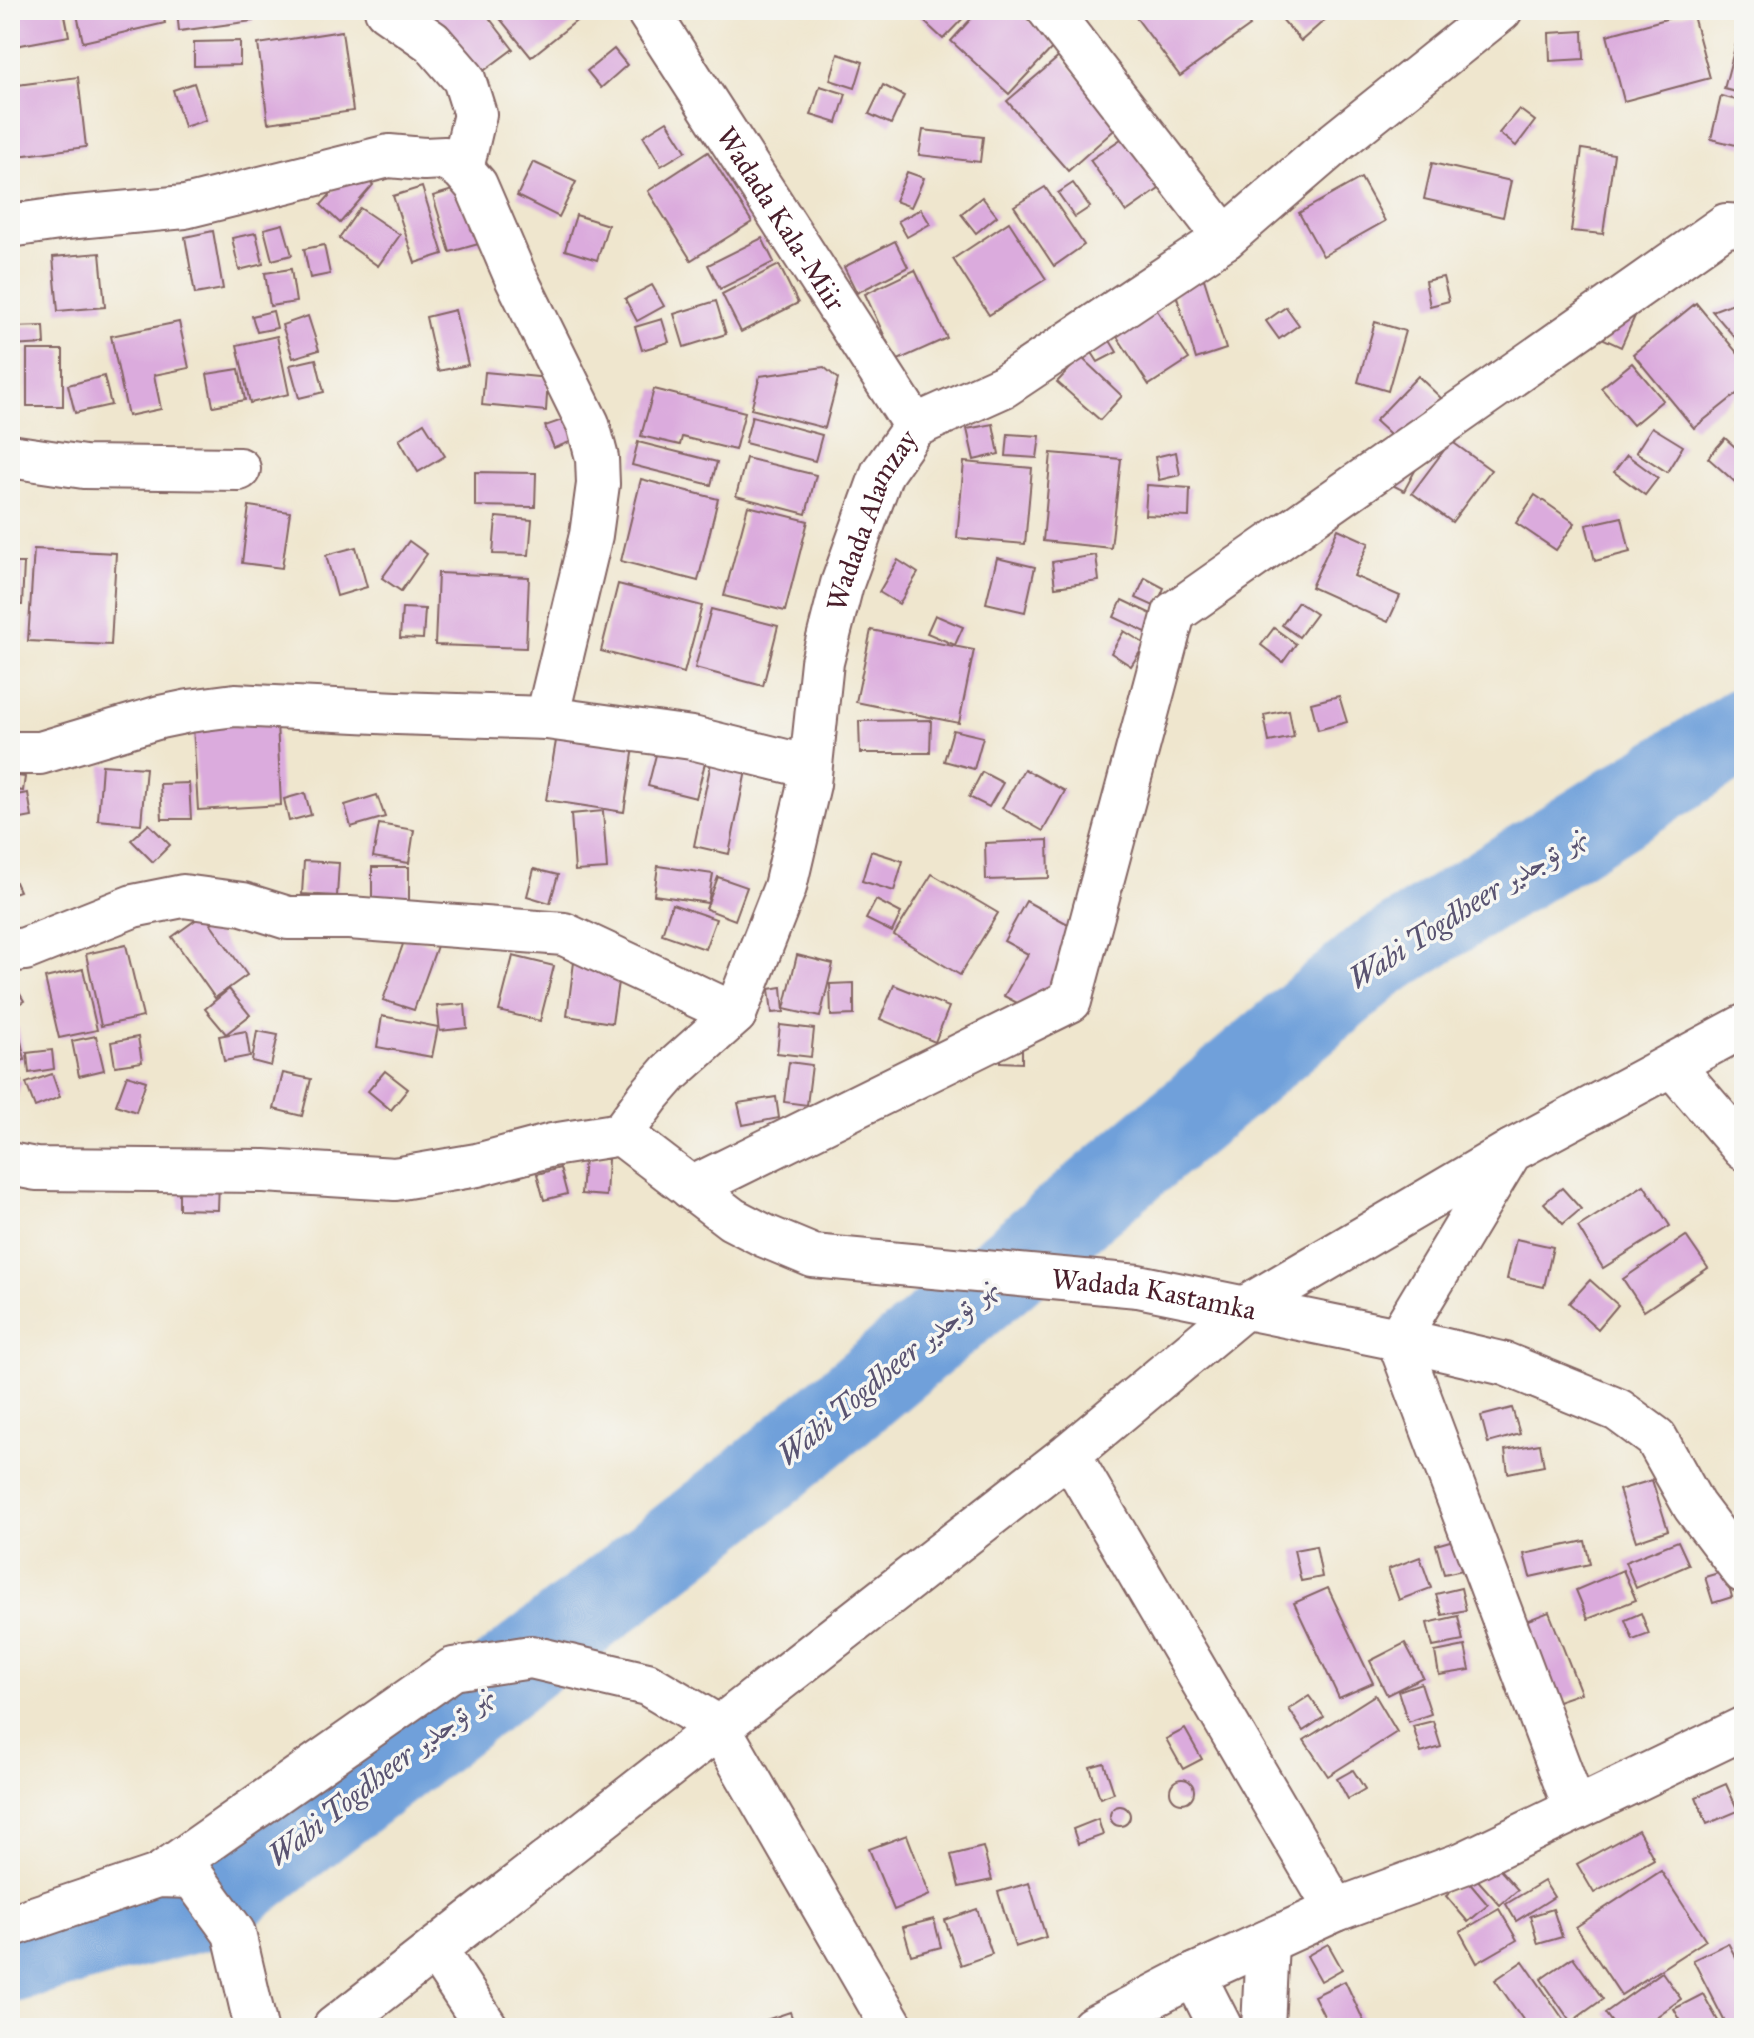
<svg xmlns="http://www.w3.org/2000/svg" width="1754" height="2038" font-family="'IM FELL Great Primer',Amiri,serif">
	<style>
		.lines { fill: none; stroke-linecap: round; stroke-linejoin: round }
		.river { stroke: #70a0da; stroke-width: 84 }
		.building { fill: #dbabdd }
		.street-casing { stroke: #846564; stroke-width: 46 }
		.street { stroke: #fff; stroke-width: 42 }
		.labels { text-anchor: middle; stroke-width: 7; stroke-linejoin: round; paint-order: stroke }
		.street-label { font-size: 28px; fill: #4a1f2b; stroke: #f6f6f2 }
		.water-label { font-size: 30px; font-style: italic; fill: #595371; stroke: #f6f6f2 }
	</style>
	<rect width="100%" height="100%" fill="#f6f6f2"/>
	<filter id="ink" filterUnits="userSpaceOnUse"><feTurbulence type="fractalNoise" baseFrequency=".0125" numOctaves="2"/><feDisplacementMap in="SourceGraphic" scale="16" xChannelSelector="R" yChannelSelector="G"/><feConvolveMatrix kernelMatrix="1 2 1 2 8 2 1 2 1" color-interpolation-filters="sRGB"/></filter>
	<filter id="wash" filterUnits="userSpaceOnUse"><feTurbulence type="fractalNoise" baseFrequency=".006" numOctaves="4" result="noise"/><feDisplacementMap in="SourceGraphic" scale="32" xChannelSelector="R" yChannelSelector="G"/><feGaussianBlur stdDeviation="1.8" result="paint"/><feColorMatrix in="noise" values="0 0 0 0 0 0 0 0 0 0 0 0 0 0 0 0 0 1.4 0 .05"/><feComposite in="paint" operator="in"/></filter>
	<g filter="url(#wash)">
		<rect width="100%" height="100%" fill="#efe6ce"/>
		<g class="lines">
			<polyline class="river" points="10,1961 214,1905 755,1482 1377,959 1744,729"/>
		</g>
		<g id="blocks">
			<g class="building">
				<polygon points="10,10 64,10 69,36 10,47"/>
				<polygon points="76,10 162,10 165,23 83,42"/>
				<polygon points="177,10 252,10 253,21 179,31"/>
				<polygon points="417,10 483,10 513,49 470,81"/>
				<polygon points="493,10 590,10 531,57"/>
				<polygon points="912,10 971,10 943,39"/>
				<polygon points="979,10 1018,10 1055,45 1009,94 951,41"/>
				<polygon points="1135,10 1238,10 1250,26 1180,76 1132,12"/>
				<polygon points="1274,10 1336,10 1301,41"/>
				<polygon points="1692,12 1710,78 1624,101 1607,35"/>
				<polygon points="1743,17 1744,17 1744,94 1724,89"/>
				<polygon points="342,31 353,111 268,123 258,44"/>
				<polygon points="1583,31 1584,59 1550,61 1549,33"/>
				<polygon points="240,41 240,65 194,66 194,42"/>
				<polygon points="614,49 627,65 601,88 587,71"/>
				<polygon points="838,54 863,62 855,88 830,80"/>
				<polygon points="1060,56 1121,124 1068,171 1007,101"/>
				<polygon points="78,77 86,147 10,157 10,86"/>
				<polygon points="194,83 206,120 184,127 173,90"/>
				<polygon points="883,85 904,96 891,124 869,114"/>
				<polygon points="820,86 846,94 837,123 811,115"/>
				<polygon points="1721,96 1744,102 1744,147 1711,139"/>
				<polygon points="1519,109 1535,121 1516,146 1499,133"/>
				<polygon points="667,121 686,151 661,166 643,136"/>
				<polygon points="923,130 983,137 980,162 919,155"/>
				<polygon points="1124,137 1159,189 1126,212 1090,160"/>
				<polygon points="1582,149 1614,154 1603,234 1571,231"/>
				<polygon points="708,152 752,222 691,260 648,191"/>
				<polygon points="533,162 576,182 559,217 517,196"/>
				<polygon points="1432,163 1511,181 1503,217 1424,199"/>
				<polygon points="353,169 373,185 340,223 321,205"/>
				<polygon points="907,172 924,178 911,207 895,201"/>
				<polygon points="1361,178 1385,221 1323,256 1299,213"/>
				<polygon points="1073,183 1090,207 1075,217 1058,193"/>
				<polygon points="466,186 482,243 450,252 433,196"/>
				<polygon points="422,187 443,254 415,263 393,196"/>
				<polygon points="1045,187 1084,245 1054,266 1014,206"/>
				<polygon points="982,197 997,216 976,233 961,214"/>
				<polygon points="360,208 400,235 378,266 339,238"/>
				<polygon points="921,209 930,224 907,237 898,221"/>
				<polygon points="576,215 608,225 597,260 565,250"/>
				<polygon points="1009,222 1046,279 989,315 953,259"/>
				<polygon points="283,224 292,255 272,260 264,229"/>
				<polygon points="213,231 223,289 195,294 185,237"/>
				<polygon points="256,233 263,264 239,270 232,238"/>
				<polygon points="762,238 774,262 720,289 708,265"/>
				<polygon points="895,241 908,267 857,293 844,267"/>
				<polygon points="324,245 330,274 310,278 304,249"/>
				<polygon points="10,251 12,251 18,304 10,305"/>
				<polygon points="100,253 105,307 58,311 53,257"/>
				<polygon points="779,265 798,303 741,332 722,294"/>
				<polygon points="291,269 296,302 270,306 265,273"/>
				<polygon points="915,270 947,338 896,361 865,294"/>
				<polygon points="1443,277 1449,301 1430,306 1425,281"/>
				<polygon points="1204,279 1226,349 1196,359 1174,288"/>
				<polygon points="652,285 664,306 637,321 625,299"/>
				<polygon points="1744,299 1744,348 1712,311"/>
				<polygon points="716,301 726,334 684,347 674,314"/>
				<polygon points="1696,303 1744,361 1744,388 1694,428 1633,354"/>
				<polygon points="1640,305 1621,347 1593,334"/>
				<polygon points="1286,307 1299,325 1279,339 1266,321"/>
				<polygon points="1156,309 1189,359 1149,385 1116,335"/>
				<polygon points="455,310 468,365 438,371 426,317"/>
				<polygon points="273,311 277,328 257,332 252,316"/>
				<polygon points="308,316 319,350 293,358 282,325"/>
				<polygon points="662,319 669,342 642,350 635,327"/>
				<polygon points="179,322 189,368 154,375 161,409 128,416 111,336"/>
				<polygon points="1375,322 1405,331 1388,391 1358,382"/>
				<polygon points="44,326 45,344 11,346 10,327"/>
				<polygon points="1103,329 1117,352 1098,362 1084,340"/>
				<polygon points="277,336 289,394 250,403 237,345"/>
				<rect x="27" y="350" width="36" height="56"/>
				<polygon points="1081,357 1122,396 1100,420 1057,382"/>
				<polygon points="316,359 324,392 299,398 290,365"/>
				<polygon points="1632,363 1663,400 1633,425 1601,388"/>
				<polygon points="824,367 838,379 825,428 751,409 760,376"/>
				<polygon points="239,369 245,400 213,406 207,374"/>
				<polygon points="485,372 548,378 546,411 482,405"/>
				<polygon points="104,376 111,405 75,413 68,385"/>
				<polygon points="1418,376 1442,399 1399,443 1375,421"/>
				<polygon points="654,389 745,412 735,450 682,437 680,445 641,436"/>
				<polygon points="752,416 822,435 815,461 745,443"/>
				<polygon points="571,417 578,439 554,448 545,426"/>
				<polygon points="424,423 445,456 418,472 399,439"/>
				<polygon points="993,424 999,454 974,460 967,429"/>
				<polygon points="1652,427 1683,446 1667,472 1636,452"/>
				<polygon points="1008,434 1040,436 1037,458 1006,456"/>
				<polygon points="1725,438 1744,455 1744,471 1735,482 1708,458"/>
				<polygon points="1451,441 1491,470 1452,522 1412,493"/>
				<polygon points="638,442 717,462 711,485 632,465"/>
				<polygon points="1176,452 1180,475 1159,480 1155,457"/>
				<polygon points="1051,453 1121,459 1111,548 1043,541"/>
				<polygon points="1627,455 1658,478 1645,495 1614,472"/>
				<polygon points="1389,456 1416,469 1404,491 1377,477"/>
				<polygon points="746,458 816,475 806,514 736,496"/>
				<polygon points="964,462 1032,468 1025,544 957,538"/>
				<polygon points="475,472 536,473 535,507 475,506"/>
				<polygon points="641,479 718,499 698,581 621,561"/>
				<polygon points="1147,485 1190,488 1189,517 1145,515"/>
				<polygon points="1535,495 1575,523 1556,550 1516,523"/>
				<polygon points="249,506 290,512 282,568 242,563"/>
				<polygon points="748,506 808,521 785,611 724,596"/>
				<polygon points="496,517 532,520 529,555 493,554"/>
				<polygon points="1622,517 1630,552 1595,561 1586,525"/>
				<polygon points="1338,529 1369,543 1354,576 1400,596 1388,622 1311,587"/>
				<polygon points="409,541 427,554 401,591 382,578"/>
				<polygon points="356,547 367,587 337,596 326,555"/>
				<polygon points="34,549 116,553 111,645 28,641"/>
				<polygon points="1096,555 1099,581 1055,587 1052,562"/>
				<polygon points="997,558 1035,567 1025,612 986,603"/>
				<polygon points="898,560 918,573 899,604 879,592"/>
				<polygon points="10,563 24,563 22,605 10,605"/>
				<polygon points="438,573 529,577 526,648 435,645"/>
				<polygon points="1145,578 1164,588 1156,607 1136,598"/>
				<polygon points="618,584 702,606 684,673 601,651"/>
				<polygon points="1122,600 1162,619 1154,636 1114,617"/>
				<polygon points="1298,602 1316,614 1299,637 1282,625"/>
				<polygon points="402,608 425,609 423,639 400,638"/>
				<polygon points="711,609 778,626 763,686 695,668"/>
				<polygon points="935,615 963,627 955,645 927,633"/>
				<polygon points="1274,628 1296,644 1283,662 1261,645"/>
				<polygon points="871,630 974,650 959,723 856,702"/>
				<polygon points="1124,631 1145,644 1131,666 1111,653"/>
				<polygon points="1339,696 1347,722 1318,730 1311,703"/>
				<polygon points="1289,710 1294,737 1269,742 1264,715"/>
				<polygon points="931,720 930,753 860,753 859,721"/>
				<polygon points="277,722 281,805 198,810 193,726"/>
				<polygon points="953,730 983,737 974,769 944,761"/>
				<polygon points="557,735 634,747 624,812 546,800"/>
				<polygon points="658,747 706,759 696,798 648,786"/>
				<polygon points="713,753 748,761 729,854 694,846"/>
				<polygon points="102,765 146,768 141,824 98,820"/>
				<polygon points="1024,769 1065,791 1043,831 1002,808"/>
				<polygon points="982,772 1003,783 989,807 969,797"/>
				<polygon points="10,775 25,777 23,791 10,789"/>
				<polygon points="189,783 191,819 162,819 160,784"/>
				<polygon points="28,793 32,817 10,821 10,796"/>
				<polygon points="305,793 311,815 289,821 284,799"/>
				<polygon points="377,795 385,817 351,827 345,805"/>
				<polygon points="603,811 607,869 575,871 571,814"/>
				<polygon points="149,824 170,845 153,862 131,840"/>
				<polygon points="379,824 414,830 409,863 373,857"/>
				<polygon points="1048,840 1049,878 986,880 985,843"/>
				<polygon points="871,851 903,861 894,891 862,881"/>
				<polygon points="304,861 339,863 337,896 302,894"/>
				<polygon points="658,866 713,874 708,903 654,895"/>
				<rect x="372" y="867" width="37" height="35"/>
				<polygon points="534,869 558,875 550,903 527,896"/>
				<polygon points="10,871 19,891 10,894"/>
				<polygon points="932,874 998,913 960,975 894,935"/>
				<polygon points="718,877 747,887 735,920 706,909"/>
				<polygon points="876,900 901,913 892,932 866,919"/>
				<polygon points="1026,901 1088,935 1044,1017 1004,996 1028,954 1004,941"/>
				<polygon points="672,904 716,919 705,949 662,934"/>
				<polygon points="204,914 247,975 215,998 172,937"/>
				<polygon points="406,936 437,946 414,1010 383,1000"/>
				<polygon points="126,945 143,1017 101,1026 86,954"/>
				<polygon points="797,955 833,964 820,1017 784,1009"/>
				<polygon points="513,956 554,966 540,1021 499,1011"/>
				<polygon points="574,962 620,968 612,1023 567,1016"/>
				<polygon points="83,969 97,1030 59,1038 45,978"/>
				<polygon points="10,977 24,1001 10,1009"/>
				<polygon points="854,983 854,1015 831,1016 830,984"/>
				<polygon points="894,985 949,1007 935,1042 880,1019"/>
				<polygon points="782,987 784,1012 772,1013 769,989"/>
				<polygon points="229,989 250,1015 226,1034 205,1009"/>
				<polygon points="465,1004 467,1028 440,1031 437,1006"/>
				<polygon points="382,1016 438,1027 432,1057 377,1047"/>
				<polygon points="780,1025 814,1029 811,1057 777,1053"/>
				<polygon points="18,1027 25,1060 10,1063 10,1029"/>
				<polygon points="246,1031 250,1056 224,1061 219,1036"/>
				<polygon points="257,1031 278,1035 271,1066 252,1061"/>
				<polygon points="96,1036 104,1070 79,1076 72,1041"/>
				<polygon points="138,1037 142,1062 115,1066 111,1042"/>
				<polygon points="1002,1041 1022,1042 1022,1063 1001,1062"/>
				<polygon points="52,1050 54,1069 29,1073 27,1053"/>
				<polygon points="789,1062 812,1065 807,1105 784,1102"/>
				<polygon points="385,1071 408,1089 391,1110 368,1091"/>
				<polygon points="283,1073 311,1079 302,1116 274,1109"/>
				<polygon points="52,1074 60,1097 35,1107 26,1083"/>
				<polygon points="127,1075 146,1081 136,1112 116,1105"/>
				<polygon points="10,1078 21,1081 14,1109 10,1109"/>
				<polygon points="776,1097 779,1118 743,1125 738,1103"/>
				<polygon points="584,1158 608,1159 606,1196 581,1194"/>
				<polygon points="560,1168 567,1194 544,1200 537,1174"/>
				<polygon points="179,1181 219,1181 218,1210 179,1209"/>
				<polygon points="1644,1185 1670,1226 1603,1268 1578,1227"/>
				<polygon points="1562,1188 1581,1209 1563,1224 1544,1203"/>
				<polygon points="1686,1236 1708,1268 1644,1311 1623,1279"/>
				<polygon points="1516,1239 1553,1247 1544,1287 1507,1279"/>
				<polygon points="1590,1280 1618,1305 1598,1329 1569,1303"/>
				<polygon points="1512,1408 1520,1434 1488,1443 1481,1416"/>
				<polygon points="1540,1444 1544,1466 1508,1473 1505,1450"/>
				<polygon points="1652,1480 1668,1530 1636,1541 1619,1490"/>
				<polygon points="1464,1537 1472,1568 1444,1574 1436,1545"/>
				<polygon points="1585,1541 1590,1564 1530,1577 1524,1554"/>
				<polygon points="1678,1541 1689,1565 1636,1588 1625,1562"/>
				<polygon points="1316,1546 1322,1577 1301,1581 1294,1550"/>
				<polygon points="1420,1557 1431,1588 1399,1600 1388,1569"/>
				<polygon points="1623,1570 1636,1600 1588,1619 1576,1590"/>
				<polygon points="1725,1571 1732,1597 1713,1603 1705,1577"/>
				<polygon points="1328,1588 1373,1683 1339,1698 1294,1603"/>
				<polygon points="1461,1588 1466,1610 1442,1615 1436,1594"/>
				<polygon points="1549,1612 1581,1693 1546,1705 1515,1625"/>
				<polygon points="1641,1613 1649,1634 1633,1640 1625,1620"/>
				<polygon points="1458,1616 1463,1641 1433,1647 1427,1623"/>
				<polygon points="1405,1643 1423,1677 1387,1695 1370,1661"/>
				<polygon points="1465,1646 1470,1670 1439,1675 1435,1652"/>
				<polygon points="1421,1683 1431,1714 1408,1722 1398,1691"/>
				<polygon points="1375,1695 1397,1732 1328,1776 1304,1740"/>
				<polygon points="1309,1696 1324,1717 1303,1731 1289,1709"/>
				<polygon points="1433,1721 1441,1747 1421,1753 1413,1726"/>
				<polygon points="1185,1729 1202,1759 1183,1769 1166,1739"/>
				<polygon points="1104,1763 1114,1793 1100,1798 1090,1767"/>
				<polygon points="1353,1770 1365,1789 1348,1799 1337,1779"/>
				<circle cx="1182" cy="1791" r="12"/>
				<polygon points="1726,1784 1738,1811 1707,1824 1696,1797"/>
				<circle cx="1120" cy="1816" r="10"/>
				<polygon points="1098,1819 1103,1835 1078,1844 1073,1829"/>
				<polygon points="1638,1830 1654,1859 1594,1893 1577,1864"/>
				<polygon points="907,1835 930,1895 894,1910 869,1849"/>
				<polygon points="983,1847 992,1880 959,1887 951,1855"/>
				<polygon points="1493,1862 1518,1890 1500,1905 1475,1877"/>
				<polygon points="1661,1871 1706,1940 1621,1995 1576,1927"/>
				<polygon points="1466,1879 1488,1905 1468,1922 1446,1896"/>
				<polygon points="1544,1881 1554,1897 1516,1921 1506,1904"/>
				<polygon points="1029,1883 1046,1937 1015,1947 998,1892"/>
				<polygon points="977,1909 992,1954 961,1965 945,1920"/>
				<polygon points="1499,1909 1517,1940 1477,1963 1460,1932"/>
				<polygon points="1553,1909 1562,1937 1538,1944 1530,1916"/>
				<polygon points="934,1919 941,1947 911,1955 903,1927"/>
				<polygon points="1728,1943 1744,1973 1744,2028 1728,2028 1693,1960"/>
				<polygon points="1328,1944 1342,1969 1321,1981 1307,1956"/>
				<polygon points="1573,1957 1603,1999 1571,2022 1541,1979"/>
				<polygon points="1523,1961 1568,2026 1565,2028 1529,2028 1495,1980"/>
				<polygon points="1662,1972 1681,1999 1641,2028 1616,2028 1605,2013"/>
				<polygon points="1345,1981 1367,2028 1330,2028 1314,1996"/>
				<polygon points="1703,1994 1722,2028 1685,2028 1674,2009"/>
				<polygon points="790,2012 796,2028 753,2028 751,2025"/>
			</g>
		</g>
	</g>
	<g filter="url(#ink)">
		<use href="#blocks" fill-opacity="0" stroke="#846564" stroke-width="2"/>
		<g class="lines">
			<defs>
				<g id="street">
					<polyline points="386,10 432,42 464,79 475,114 462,169"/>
					<path id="s1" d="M647,10L915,426"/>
					<polyline points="1049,10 1225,238"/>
					<polyline points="10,226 66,218 185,207 389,156 424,159 445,158 462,169 476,185 516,278 588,424 597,458 598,484 591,535 547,718"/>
					<polyline points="10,456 84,467 239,469"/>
					<polyline points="10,753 40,753 160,717 189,711 235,705 397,713 547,718 692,738 810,767"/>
					<polyline points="10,951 25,949 133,906 183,896 243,904 288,918 349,918 564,934 735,1014"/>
					<polyline points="1672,1065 1744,1149"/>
					<path id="s2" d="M621,1134L649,1096L669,1073L735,1014L785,887L809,784L822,662L842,584L882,473L915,426L1004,386L1225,238L1335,143L1501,10"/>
					<path id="s3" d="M621,1134L732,1219L765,1236L813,1256L1138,1286L1398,1339L1505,1364L1618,1410L1656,1438L1694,1506L1744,1572"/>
					<polyline points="10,1164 36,1169 264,1171 395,1179 477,1165 552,1145 621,1134"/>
					<polyline points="691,1188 1070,1001 1174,613 1726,225 1744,226"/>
					<polyline points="1069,1454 1336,1910"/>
					<polyline points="1575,1809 1398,1339 1511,1151 1744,1026"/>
					<polyline points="158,1876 453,1669 531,1657 647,1684 719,1727 893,2028"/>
					<polyline points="10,1926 158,1876 193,1877 234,1933 256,2028"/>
					<polyline points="435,1949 487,2028"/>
					<polyline points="1194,1975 1221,2028"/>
					<polyline points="334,2028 1069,1454 1244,1308 1511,1151"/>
					<polyline points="1092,2028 1194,1975 1336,1910 1464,1863 1744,1728"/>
					<polyline points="1263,2028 1267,1942"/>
				</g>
			</defs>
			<use href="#street" class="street-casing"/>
			<use href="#street" class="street"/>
		</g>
	</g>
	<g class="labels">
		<g class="street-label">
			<text dy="10" stroke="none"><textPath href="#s1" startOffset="248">Wadada Kala-Miir</textPath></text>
			<text dy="10" stroke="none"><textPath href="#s2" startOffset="682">Wadada Alamzay</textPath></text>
			<text dy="10" stroke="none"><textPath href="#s3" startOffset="572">Wadada Kastamka</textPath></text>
		</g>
		<g class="water-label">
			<text transform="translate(1468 906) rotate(-33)" y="10">Wabi Togdheer نهر توجدير</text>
			<text transform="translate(888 1370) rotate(-40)" y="10">Wabi Togdheer نهر توجدير</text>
			<text transform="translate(381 1774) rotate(-38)" y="10">Wabi Togdheer نهر توجدير</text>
		</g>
	</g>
	<rect width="1754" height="2038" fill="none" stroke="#f6f6f2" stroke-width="40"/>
</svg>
